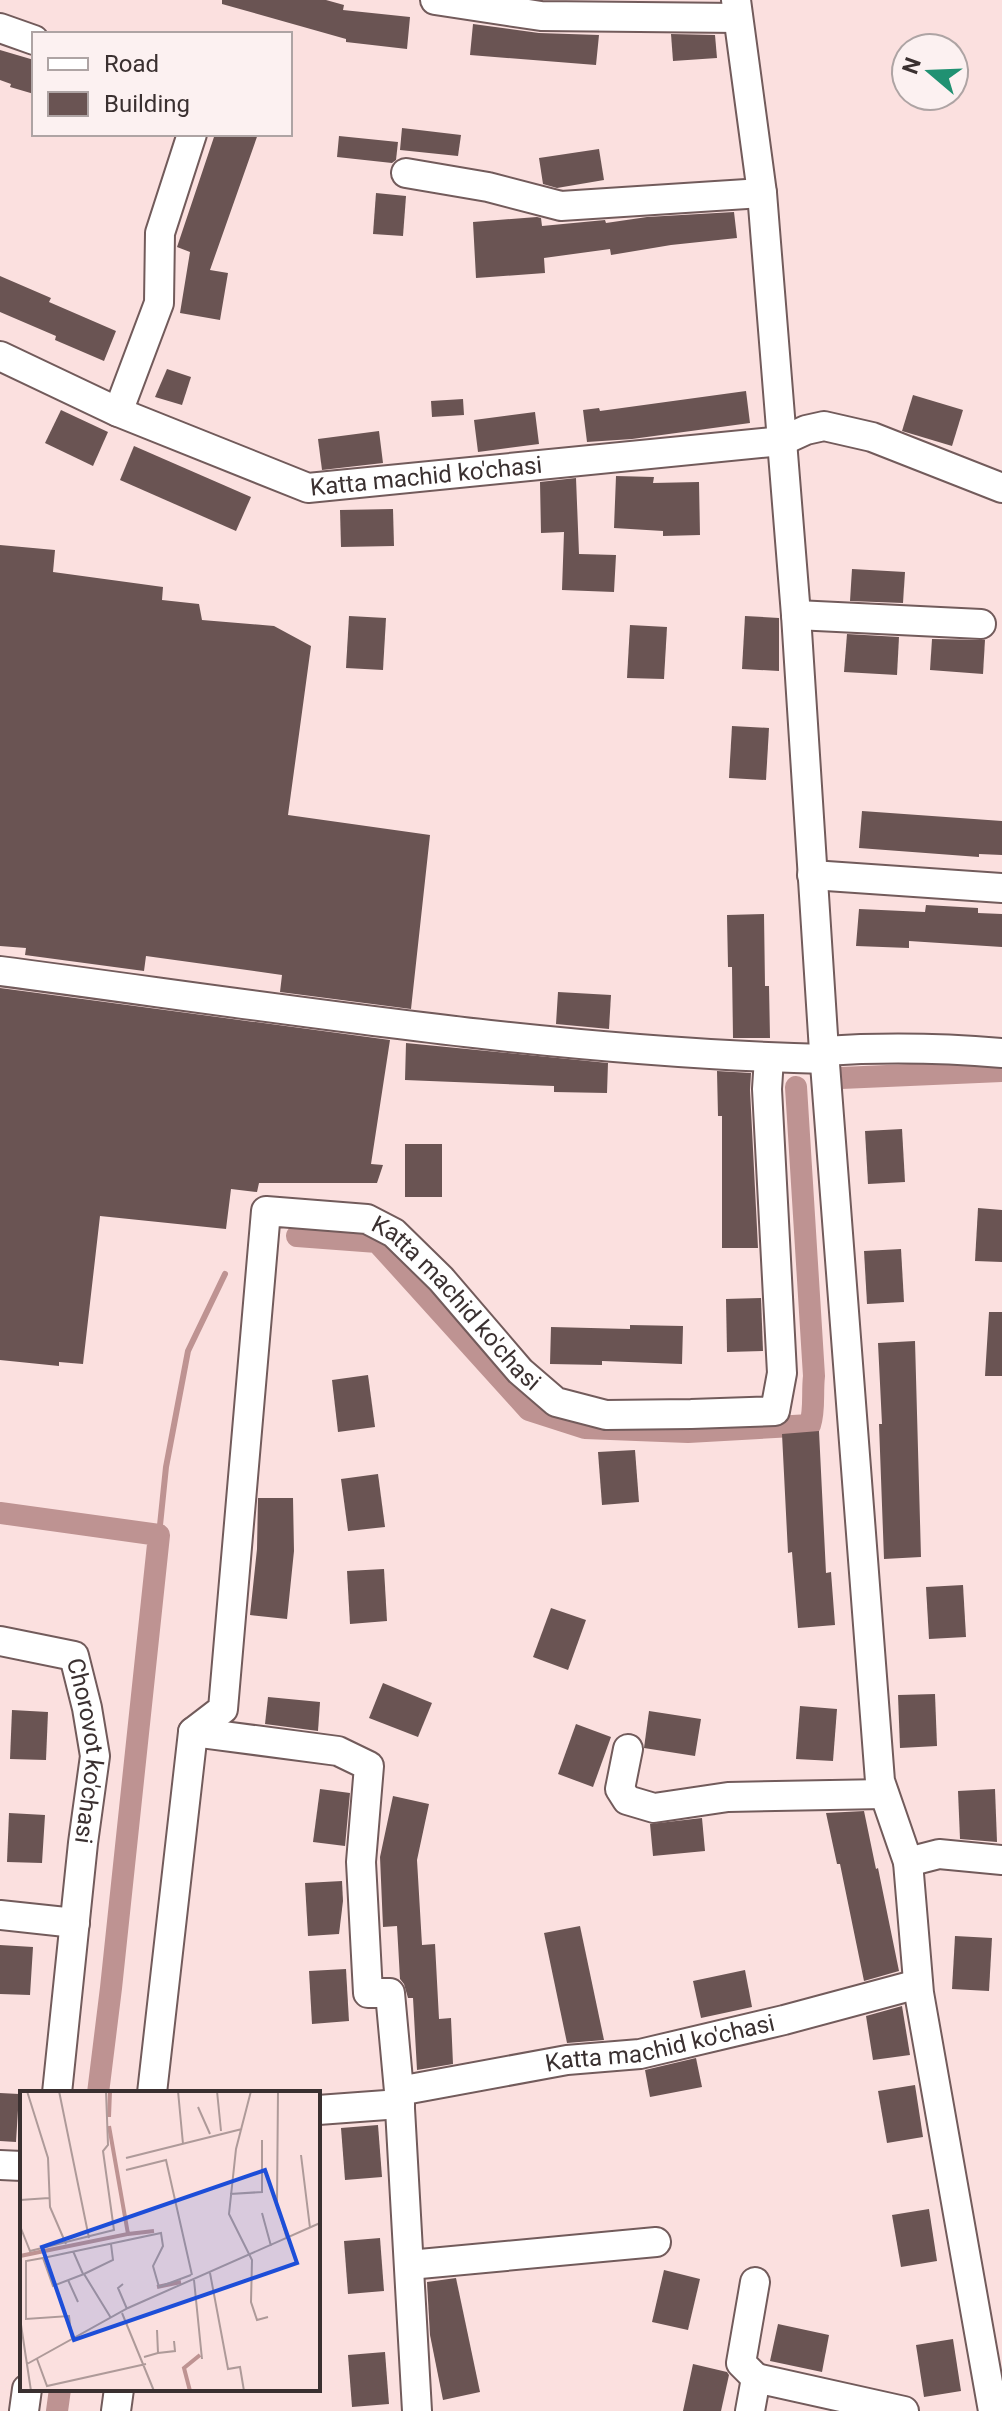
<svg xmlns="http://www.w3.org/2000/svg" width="1002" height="2411" font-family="Roboto,sans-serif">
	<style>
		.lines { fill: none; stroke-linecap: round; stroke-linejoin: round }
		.stream { stroke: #be9392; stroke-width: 6 }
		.canal { stroke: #be9392; stroke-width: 22 }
		.building { fill: #6a5453 }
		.minor-casing { stroke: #725b5b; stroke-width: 32 }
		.minor { stroke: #fff; stroke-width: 28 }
		.labels { text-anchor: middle; stroke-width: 8; stroke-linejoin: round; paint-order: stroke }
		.street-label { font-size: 24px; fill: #3a3030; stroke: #fcf1f1 }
		.inset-river { fill: none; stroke: #be9392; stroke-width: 4 }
		.inset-road { fill: none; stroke: #ae9a99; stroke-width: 2 }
		.view { fill: #1d4ed8; fill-opacity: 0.15; stroke: #1d4ed8; stroke-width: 4 }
		.inset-edge { fill: none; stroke: #3a3030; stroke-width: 4 }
	</style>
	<rect width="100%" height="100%" fill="#fbe0df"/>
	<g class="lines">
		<polyline class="stream" points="159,1535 166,1467 188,1351 225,1274"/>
		<g class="canal">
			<polyline points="841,1078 1002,1071"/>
			<path d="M297,1236L377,1242L529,1410L585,1428L688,1432L810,1425C815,1410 812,1393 814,1376L796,1087"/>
			<polyline points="0,1513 159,1535 111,1988 98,2093"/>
			<polyline points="57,2411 60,2389"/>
		</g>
	</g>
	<g class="building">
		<polygon points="222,0 326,0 344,5 343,10 410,17 407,49 346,42 346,39 222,4"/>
		<polygon points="473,24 539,33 599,35 596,65 470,55"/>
		<polygon points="671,34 715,35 717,58 673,61"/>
		<polygon points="0,50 34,60 34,94 10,87 11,84 0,80"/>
		<polygon points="402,128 461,135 458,156 400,150"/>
		<polygon points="215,134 258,134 210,270 228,273 220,320 180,313 190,252 177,247"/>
		<polygon points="339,136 398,142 396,160 392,163 337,157"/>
		<polygon points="599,149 604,180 557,188 543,184 539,158"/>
		<polygon points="376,193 406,196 403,236 373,234"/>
		<polygon points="734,212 737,238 671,245 611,255 610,249 544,258 545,273 476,278 473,222 537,217 541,218 542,226 605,220 606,223 647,217"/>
		<polygon points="0,276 51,298 49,302 116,331 104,361 55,340 56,336 0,312"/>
		<polygon points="167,369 191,377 182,405 155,397"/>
		<polygon points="746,391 750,423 632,439 587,442 583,410 599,408 600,411"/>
		<polygon points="913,395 963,410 952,446 902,431"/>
		<polygon points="463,399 464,415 432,417 431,401"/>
		<polygon points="61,410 108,432 93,466 45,443"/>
		<polygon points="535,412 539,444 478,452 474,420"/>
		<polygon points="379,431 383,463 322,470 318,439"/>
		<polygon points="134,446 251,497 236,531 120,480"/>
		<polygon points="616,476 654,477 653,483 699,482 700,535 663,536 663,531 614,528"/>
		<polygon points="576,478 579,554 616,555 614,592 562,590 564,532 541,533 540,482"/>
		<polygon points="393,509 394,546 341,547 340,510"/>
		<polygon points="0,545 55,550 53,572 163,587 162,600 199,604 202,620 274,626 311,646 288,815 430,835 411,1009 280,992 282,975 146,956 144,971 25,955 26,948 0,946"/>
		<polygon points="852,569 905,572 903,603 850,601"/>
		<polygon points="349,616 386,618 383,670 346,668"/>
		<polygon points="745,616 779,618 779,671 742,669"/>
		<polygon points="630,625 667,627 664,679 627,678"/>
		<polygon points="847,634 899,637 897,675 844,672"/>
		<polygon points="932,639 985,640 983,674 930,670"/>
		<polygon points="732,726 769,728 766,780 729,778"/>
		<polygon points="862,811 1002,821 1002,855 979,854 979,857 859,848"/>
		<polygon points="926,905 978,908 978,913 1002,914 1002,947 909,941 909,948 856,946 859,909 925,912"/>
		<polygon points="764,914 765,986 769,986 770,1038 733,1038 732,967 728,967 727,915"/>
		<polygon points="0,988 390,1040 371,1164 383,1165 377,1183 259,1183 257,1192 231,1189 226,1229 100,1216 83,1364 59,1362 59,1366 0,1360"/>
		<polygon points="558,992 611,995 609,1029 556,1024"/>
		<polygon points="406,1043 608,1063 607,1093 554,1092 554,1086 405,1080"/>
		<polygon points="717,1071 751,1073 750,1090 758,1248 722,1248 722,1116 718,1116"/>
		<polygon points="902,1129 905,1182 868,1184 865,1131"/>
		<rect x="405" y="1144" width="37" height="53"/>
		<polygon points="978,1208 1002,1210 1002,1262 975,1261"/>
		<polygon points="901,1249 904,1302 867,1304 864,1251"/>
		<polygon points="761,1298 763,1351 727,1352 726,1299"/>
		<polygon points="989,1312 1002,1312 1002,1376 985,1376"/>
		<polygon points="630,1325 683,1326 682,1364 602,1361 602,1365 550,1364 551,1327 630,1329"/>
		<polygon points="915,1341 921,1557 884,1559 879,1424 882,1424 878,1343"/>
		<polygon points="368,1375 375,1427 338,1432 332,1380"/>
		<polygon points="819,1431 826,1573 831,1572 835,1625 798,1628 792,1552 788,1553 782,1434"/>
		<polygon points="635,1450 639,1502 602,1505 598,1452"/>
		<polygon points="378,1474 385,1527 348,1531 341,1479"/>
		<polygon points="258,1498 293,1498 294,1551 287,1619 250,1615 257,1549"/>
		<polygon points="384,1569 387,1621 350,1624 347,1571"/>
		<polygon points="963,1585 966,1637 929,1639 926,1587"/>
		<polygon points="551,1608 586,1620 568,1670 533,1657"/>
		<polygon points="383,1683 432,1703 418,1737 369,1718"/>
		<polygon points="935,1694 937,1746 900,1748 898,1695"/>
		<polygon points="268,1697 320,1702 318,1731 265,1724"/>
		<polygon points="800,1706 837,1709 833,1761 796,1759"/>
		<polygon points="12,1710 48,1712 46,1760 10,1759"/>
		<polygon points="649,1711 701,1719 695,1756 644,1748"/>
		<polygon points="576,1724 611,1737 593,1787 558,1774"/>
		<polygon points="320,1789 350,1793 345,1846 313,1842"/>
		<polygon points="995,1789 997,1842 960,1839 958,1791"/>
		<polygon points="393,1796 429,1804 417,1860 422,1945 435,1944 439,2019 451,2018 453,2064 417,2070 413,1998 408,1998 404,1984 400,1979 397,1926 383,1927 380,1857"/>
		<polygon points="864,1811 876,1869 878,1868 899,1971 864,1981 840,1864 837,1864 826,1813"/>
		<polygon points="9,1813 45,1815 42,1863 7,1862"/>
		<polygon points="702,1818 705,1851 653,1856 650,1824"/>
		<polygon points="342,1881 343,1901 339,1934 308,1936 305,1883"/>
		<polygon points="580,1926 604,2040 567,2043 544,1933"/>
		<polygon points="955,1936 992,1938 989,1991 952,1989"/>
		<polygon points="0,1945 33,1947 30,1995 0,1994"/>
		<polygon points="346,1969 349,2021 312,2024 309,1971"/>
		<polygon points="745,1970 752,2007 701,2018 693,1981"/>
		<polygon points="902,2006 910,2055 873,2060 866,2016"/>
		<polygon points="696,2058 702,2087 650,2097 645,2070"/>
		<polygon points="915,2085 923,2137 887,2143 878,2091"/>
		<polygon points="0,2093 19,2094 16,2142 0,2141"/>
		<polygon points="378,2125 382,2177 345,2180 341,2128"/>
		<polygon points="929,2209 937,2261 901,2267 892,2215"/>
		<polygon points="380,2238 384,2291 348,2294 344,2241"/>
		<polygon points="664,2270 700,2279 688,2330 652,2322"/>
		<polygon points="456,2278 480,2392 443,2400 430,2335 427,2282"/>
		<polygon points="778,2324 829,2335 822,2372 770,2361"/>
		<polygon points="953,2339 961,2391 924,2397 916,2345"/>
		<polygon points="385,2352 389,2404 352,2407 348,2355"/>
		<polygon points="693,2364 727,2372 729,2375 721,2411 683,2411"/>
	</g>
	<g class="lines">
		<defs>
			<g id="minor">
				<polyline points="435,0 541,16 738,18"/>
				<polyline points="736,0 762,193 782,441 796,615 824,1051 880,1781 908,1862 919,1993 993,2411"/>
				<polyline points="0,28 34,40"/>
				<polyline points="406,173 488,187 561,206 762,193"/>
				<path id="s1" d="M0,356L118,412L308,488L782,441L806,430L824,426L872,437L1002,488"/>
				<polyline points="118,412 159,303 160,233 192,134"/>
				<polyline points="796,615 981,624"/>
				<polyline points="812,875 1002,888"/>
				<path d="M0,971C274,1007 548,1052 825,1059"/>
				<path d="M824,1051C884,1047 942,1048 1002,1053"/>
				<path id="s2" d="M0,1641L74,1656L87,1708L95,1756L83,1843L57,2093"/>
				<polyline points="193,1732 338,1751 369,1766 361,1862 368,1993 390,1993 399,2091"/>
				<polyline points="628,1749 620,1789 627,1800 654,1808 728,1797 884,1794"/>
				<polyline points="908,1862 939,1854 1002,1860"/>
				<polyline points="0,1915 75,1923"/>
				<path id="s3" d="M152,2093L193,1732L223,1709L266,1211L367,1219L394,1233L441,1279L520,1371L556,1402L606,1415L691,1414L775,1411L782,1373L767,1089L769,1058"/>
				<polyline points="318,2110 400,2104"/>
				<polyline points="0,2165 22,2166"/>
				<polyline points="409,2265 656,2242"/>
				<polyline points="755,2282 741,2363 756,2378"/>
				<polyline points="24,2411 27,2389"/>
				<polyline points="116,2411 119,2389"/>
				<path id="s4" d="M417,2411L399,2091L567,2060L640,2054L784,2020L918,1984"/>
				<polyline points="750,2411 756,2378 904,2411"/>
			</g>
		</defs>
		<use href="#minor" class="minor-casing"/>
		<use href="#minor" class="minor"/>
	</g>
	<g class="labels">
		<g class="street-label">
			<text dy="8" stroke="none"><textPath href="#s1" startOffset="454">Katta machid ko'chasi</textPath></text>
			<text dy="8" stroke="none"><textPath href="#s3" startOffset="1126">Katta machid ko'chasi</textPath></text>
			<text dy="8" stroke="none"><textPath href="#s2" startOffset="172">Chorovot ko'chasi</textPath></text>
			<text dy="8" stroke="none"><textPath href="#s4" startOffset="586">Katta machid ko'chasi</textPath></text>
		</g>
	</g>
	<g transform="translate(20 2091)">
		<rect width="300" height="300" fill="#fbe0df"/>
		<path class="inset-river" d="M89,26L90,0M108,143L134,140M0,165L108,143L89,35M137,196L161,191M170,300L164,277L180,264"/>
		<path class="inset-road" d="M7,0L28,67L30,116L46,153M39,0L69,147M158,0L163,53M197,0L201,40M231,0L216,58L209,123L232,169L231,211L237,229L248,226M258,0L257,113L267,148M178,16L190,43M281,64L290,137M106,67L222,38M106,79L146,69L172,184M210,103L242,101V49M0,109L29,107M242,122L251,155M0,135L10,160L94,139L83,60L88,54L86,0M53,160L63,183M23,167L6,170V228L49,225L52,249M190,182L208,278L220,276L224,300M64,183L93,169L91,153M48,189L58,211M174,189L182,268M103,193L98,197L107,218M102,222L134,300M0,227L11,300M91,227L64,183L33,195L23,167L141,142L143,155L133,175L139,196L171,184M138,262L155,260L154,250M124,266L138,262L137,239M17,268L27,295L126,273M7,273L108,217L300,132"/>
		<path class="view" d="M245,79L277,172L54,249L22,156Z"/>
		<rect width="300" height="300" class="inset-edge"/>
	</g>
	<rect x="32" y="32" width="260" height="104" fill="#fcf1f1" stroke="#aea4a4" stroke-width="2"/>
	<rect x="48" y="58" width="40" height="12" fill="#ffffff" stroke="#aea4a4" stroke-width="2"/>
	<text x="104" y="72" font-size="24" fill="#3a3030">Road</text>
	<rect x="48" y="92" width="40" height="24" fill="#6a5453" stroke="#aea4a4" stroke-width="2"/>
	<text x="104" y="112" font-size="24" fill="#3a3030">Building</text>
	<g transform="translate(930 72) rotate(289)"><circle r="38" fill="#fcf1f1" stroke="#aea4a4" stroke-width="2"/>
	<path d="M0-6L14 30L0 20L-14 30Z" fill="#209172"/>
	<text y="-12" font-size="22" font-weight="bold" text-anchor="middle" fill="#3a3030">N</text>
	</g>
</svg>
